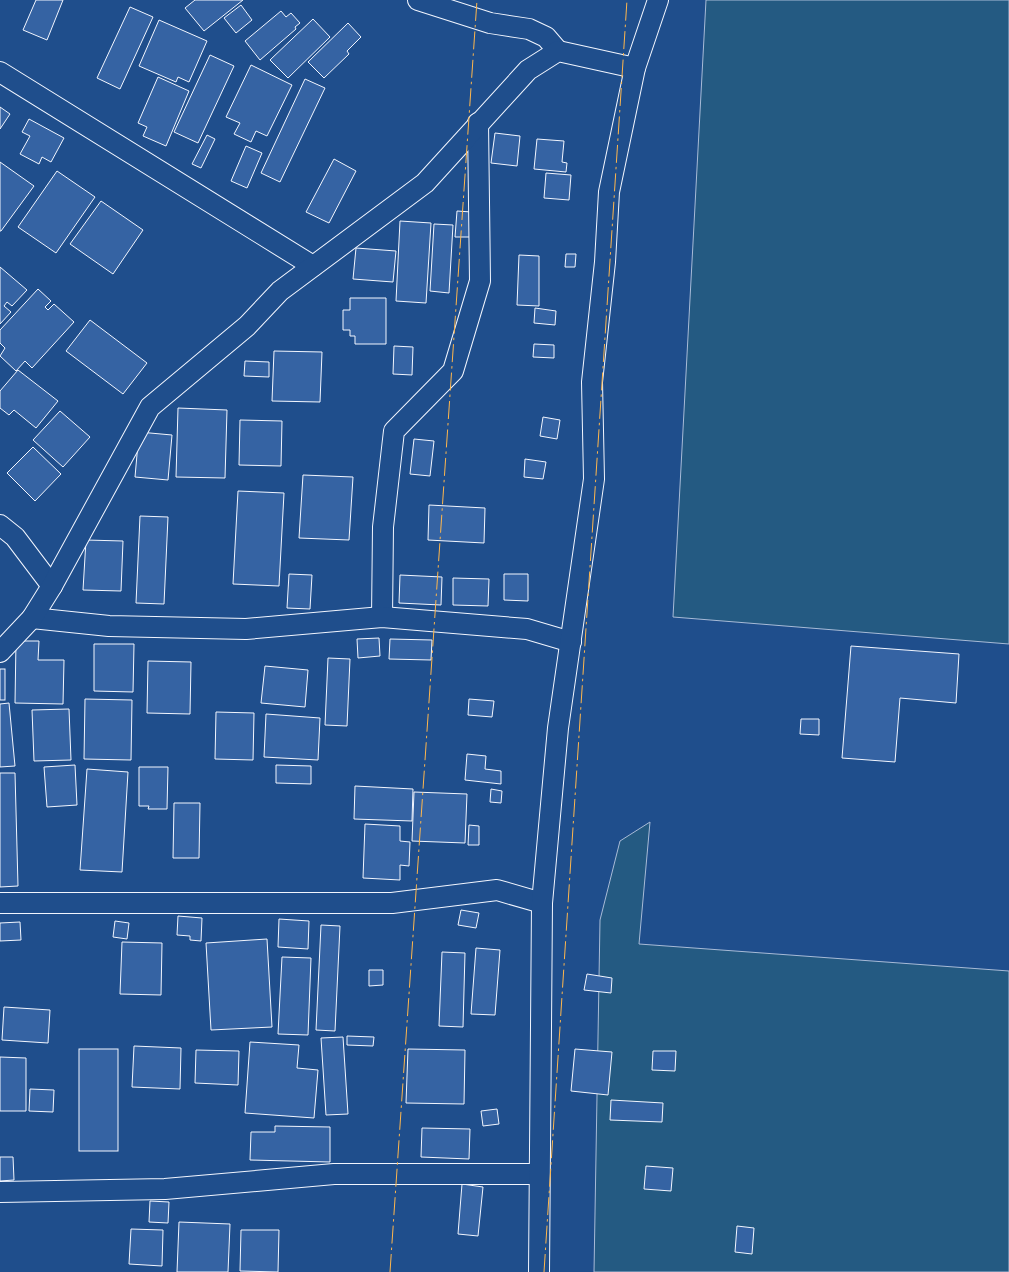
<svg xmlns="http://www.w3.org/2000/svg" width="1009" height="1272" font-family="'PT Sans Narrow',sans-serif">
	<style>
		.green { fill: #245a82; stroke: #a8bbd7 }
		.building { fill: #3563a3; stroke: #f2f6ff }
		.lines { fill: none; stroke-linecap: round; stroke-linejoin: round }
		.minor-casing { stroke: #f2f6ff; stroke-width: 22 }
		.minor { stroke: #1f4e8c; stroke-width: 20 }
		.power { stroke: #ffb74d; stroke-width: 1; stroke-dasharray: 18 4 2.5 4; stroke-linecap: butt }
	</style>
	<rect width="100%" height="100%" fill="#1f4e8c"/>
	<g class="green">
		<polygon points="706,0 1009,0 1009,644 673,617"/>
		<polygon points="650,822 639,944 1009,971 1009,1272 594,1272 600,920 620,841"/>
	</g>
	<g class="building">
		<polygon points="36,0 63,0 47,40 23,30"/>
		<polygon points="195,0 243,0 204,31 185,8"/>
		<polygon points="241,5 252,20 236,33 224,18"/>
		<polygon points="130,7 153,17 120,89 97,78"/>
		<polygon points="281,11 286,17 291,13 300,23 295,27 296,29 260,60 245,41"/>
		<polygon points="313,19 330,37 288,78 270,60"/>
		<polygon points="159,20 207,41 189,82 178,77 176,82 139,66"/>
		<polygon points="348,23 361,37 347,51 349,54 324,78 308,62"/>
		<polygon points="210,55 234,66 198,143 174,132"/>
		<polygon points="251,65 292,85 267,136 256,131 251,142 234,134 240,123 226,117"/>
		<polygon points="158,77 189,91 166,146 143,136 147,127 138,123"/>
		<polygon points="305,79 325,88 280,182 261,173"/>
		<polygon points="0,107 10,114 0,129"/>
		<polygon points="29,119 64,138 51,162 42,157 39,164 20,154 30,136 22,132"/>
		<polygon points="495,133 520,136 517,166 491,163"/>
		<polygon points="207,135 215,139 201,168 192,164"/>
		<polygon points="537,139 564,141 562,162 567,163 566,172 534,169"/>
		<polygon points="246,146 262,153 247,188 231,181"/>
		<polygon points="334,159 356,171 329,223 306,212"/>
		<polygon points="0,162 34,186 1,231 0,231"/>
		<polygon points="57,171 95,197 56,253 18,227"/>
		<polygon points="546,173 571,175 569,200 544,198"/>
		<polygon points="101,201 143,230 113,274 70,244"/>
		<polygon points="457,211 472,212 471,237 455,237"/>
		<polygon points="400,221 431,223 426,303 396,301"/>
		<polygon points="434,224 453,225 449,293 430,291"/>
		<polygon points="356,248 396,251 393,282 353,279"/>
		<polygon points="566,254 576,254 575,267 565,267"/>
		<polygon points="519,255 539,256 539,306 517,305"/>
		<polygon points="0,267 27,290 12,306 7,302 4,306 11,312 0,324"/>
		<polygon points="38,289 51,301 45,307 48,310 54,304 74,322 32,368 25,361 16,371 0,356 5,348 0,343 0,330"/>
		<polygon points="350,298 386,298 386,344 355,344 355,336 350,336 350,330 343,330 343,310 350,310"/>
		<polygon points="535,308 556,311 555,325 534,323"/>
		<polygon points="90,320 147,363 123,394 66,351"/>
		<polygon points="534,344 554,345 554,358 533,357"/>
		<polygon points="394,346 413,347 412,375 393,374"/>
		<polygon points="274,351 322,352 320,402 272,401"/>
		<polygon points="245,361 269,362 269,377 244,376"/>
		<polygon points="18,370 58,401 36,428 14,410 9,415 0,408 0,391"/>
		<polygon points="178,408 227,410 225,478 176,477"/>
		<polygon points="60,411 90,437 63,467 33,440"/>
		<polygon points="543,417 560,420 557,439 540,436"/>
		<polygon points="240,420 282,421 281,466 239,465"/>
		<polygon points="139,432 172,435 168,480 135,477"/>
		<polygon points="414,439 434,441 430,476 410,474"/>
		<polygon points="33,447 61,474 35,501 7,473"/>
		<polygon points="525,459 546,462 543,479 524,477"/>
		<polygon points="303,475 353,477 349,540 299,538"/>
		<polygon points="238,491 284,493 279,586 233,584"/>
		<polygon points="429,505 485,508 484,543 428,540"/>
		<polygon points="140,516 168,517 164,604 136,603"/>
		<polygon points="86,540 123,541 121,591 83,590"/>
		<polygon points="289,574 312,575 310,609 287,608"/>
		<polygon points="504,574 528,574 528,601 504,600"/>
		<polygon points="400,575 442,577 441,605 399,603"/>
		<polygon points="453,578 489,579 488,606 453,605"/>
		<polygon points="379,638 380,656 358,658 357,639"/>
		<polygon points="390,639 432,640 431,660 389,659"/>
		<polygon points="16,641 39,641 38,660 64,660 63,704 15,703"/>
		<polygon points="94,644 134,644 133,692 94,691"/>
		<polygon points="851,646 959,654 956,703 900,698 895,762 842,758"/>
		<polygon points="328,658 350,659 347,726 325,725"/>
		<polygon points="148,661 191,662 190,714 147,713"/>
		<polygon points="265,666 308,670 305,707 261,703"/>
		<rect x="0" y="669" width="5" height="31"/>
		<polygon points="85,699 132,700 131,760 84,759"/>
		<polygon points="469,699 494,701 492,717 468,715"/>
		<polygon points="9,703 15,766 0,767 0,704"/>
		<polygon points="69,709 71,760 34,761 32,710"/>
		<polygon points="216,712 254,713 253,760 215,759"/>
		<polygon points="266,714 320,718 318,760 264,757"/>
		<polygon points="801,719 819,719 819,735 800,734"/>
		<polygon points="467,754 486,756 485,769 501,771 501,784 465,780"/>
		<polygon points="75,765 77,805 47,807 44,767"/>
		<polygon points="276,765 311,766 311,784 276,783"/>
		<polygon points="139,767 168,767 167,809 148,809 149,806 139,806"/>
		<polygon points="87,769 128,772 122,872 80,870"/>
		<polygon points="0,773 15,773 18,886 0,887"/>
		<polygon points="355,786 413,789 412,821 354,819"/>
		<polygon points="491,789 502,791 501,803 490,802"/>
		<polygon points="414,792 467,794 465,843 412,841"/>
		<polygon points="174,803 200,803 199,858 173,858"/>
		<polygon points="365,824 400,826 400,841 410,842 409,866 400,865 400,880 363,878"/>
		<polygon points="469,825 479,826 479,845 468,845"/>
		<polygon points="461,910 479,913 476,928 458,925"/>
		<polygon points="178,916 202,918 201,941 190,940 190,936 177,935"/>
		<polygon points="279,919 309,921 308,949 278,947"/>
		<polygon points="115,921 129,923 127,939 113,937"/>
		<polygon points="20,922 21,940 0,941 0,923"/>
		<polygon points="321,925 340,926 335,1031 316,1030"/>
		<polygon points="267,939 272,1027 211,1030 206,943"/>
		<polygon points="122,942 162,943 161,995 120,994"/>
		<polygon points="476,948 500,950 495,1015 471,1014"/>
		<polygon points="442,952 465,953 463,1027 439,1026"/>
		<polygon points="282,957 311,958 308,1035 278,1034"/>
		<polygon points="369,970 383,970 383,985 369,986"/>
		<polygon points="587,974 612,978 611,993 584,990"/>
		<polygon points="4,1007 50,1010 48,1043 2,1040"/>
		<polygon points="347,1036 374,1037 373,1046 347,1045"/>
		<polygon points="343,1037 348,1114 326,1115 321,1038"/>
		<polygon points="250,1042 299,1045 297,1068 318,1070 314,1118 245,1113"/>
		<polygon points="134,1046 181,1048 180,1089 132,1087"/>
		<rect x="79" y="1049" width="39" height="102"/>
		<polygon points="408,1049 465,1050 464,1104 406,1103"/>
		<polygon points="575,1049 612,1052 608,1095 571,1091"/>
		<polygon points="196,1050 239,1051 238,1085 195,1083"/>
		<polygon points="653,1051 676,1051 675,1071 652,1070"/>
		<polygon points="0,1057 26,1058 26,1111 0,1111"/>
		<polygon points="30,1089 54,1090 53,1112 29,1111"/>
		<polygon points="611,1100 663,1103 662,1122 610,1120"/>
		<polygon points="497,1109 499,1124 483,1126 481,1111"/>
		<polygon points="275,1126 330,1127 330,1162 250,1160 251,1132 275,1132"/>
		<polygon points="422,1128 470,1129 469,1159 421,1157"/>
		<polygon points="0,1157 13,1157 14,1180 0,1181"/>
		<polygon points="646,1166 673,1168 671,1191 644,1189"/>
		<polygon points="462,1184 483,1187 478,1236 458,1234"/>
		<polygon points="150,1201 169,1202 168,1223 149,1222"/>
		<polygon points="179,1222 230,1224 228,1272 177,1272"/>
		<polygon points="737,1226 754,1228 752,1254 735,1252"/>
		<polygon points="131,1229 163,1230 162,1266 129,1264"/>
		<polygon points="241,1230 279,1230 278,1272 240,1271"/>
	</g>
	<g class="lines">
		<defs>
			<g id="minor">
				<polyline points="418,0 490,23 529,29 546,37 558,51"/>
				<polyline points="0,72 313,266"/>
				<polyline points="0,525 15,537 52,586"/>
				<polyline points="382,617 383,527 394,431 453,371 480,281 478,123"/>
				<polyline points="32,618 109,626 246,629 382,617 527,629 571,642"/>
				<polyline points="0,652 32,618 52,586 150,407 247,326 280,291 425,183 528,70 558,51 635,68"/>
				<polyline points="0,903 392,903 497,890 542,903"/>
				<polyline points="0,1192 165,1189 334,1174 539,1174"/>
				<polyline points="539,1272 542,903 558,728 594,479 592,382 605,262 609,192 635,68 658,0"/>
			</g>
		</defs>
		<use href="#minor" class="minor-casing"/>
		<use href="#minor" class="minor"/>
		<g class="power">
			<polyline points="390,1272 477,0"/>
			<polyline points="544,1272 627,0"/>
		</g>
	</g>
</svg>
